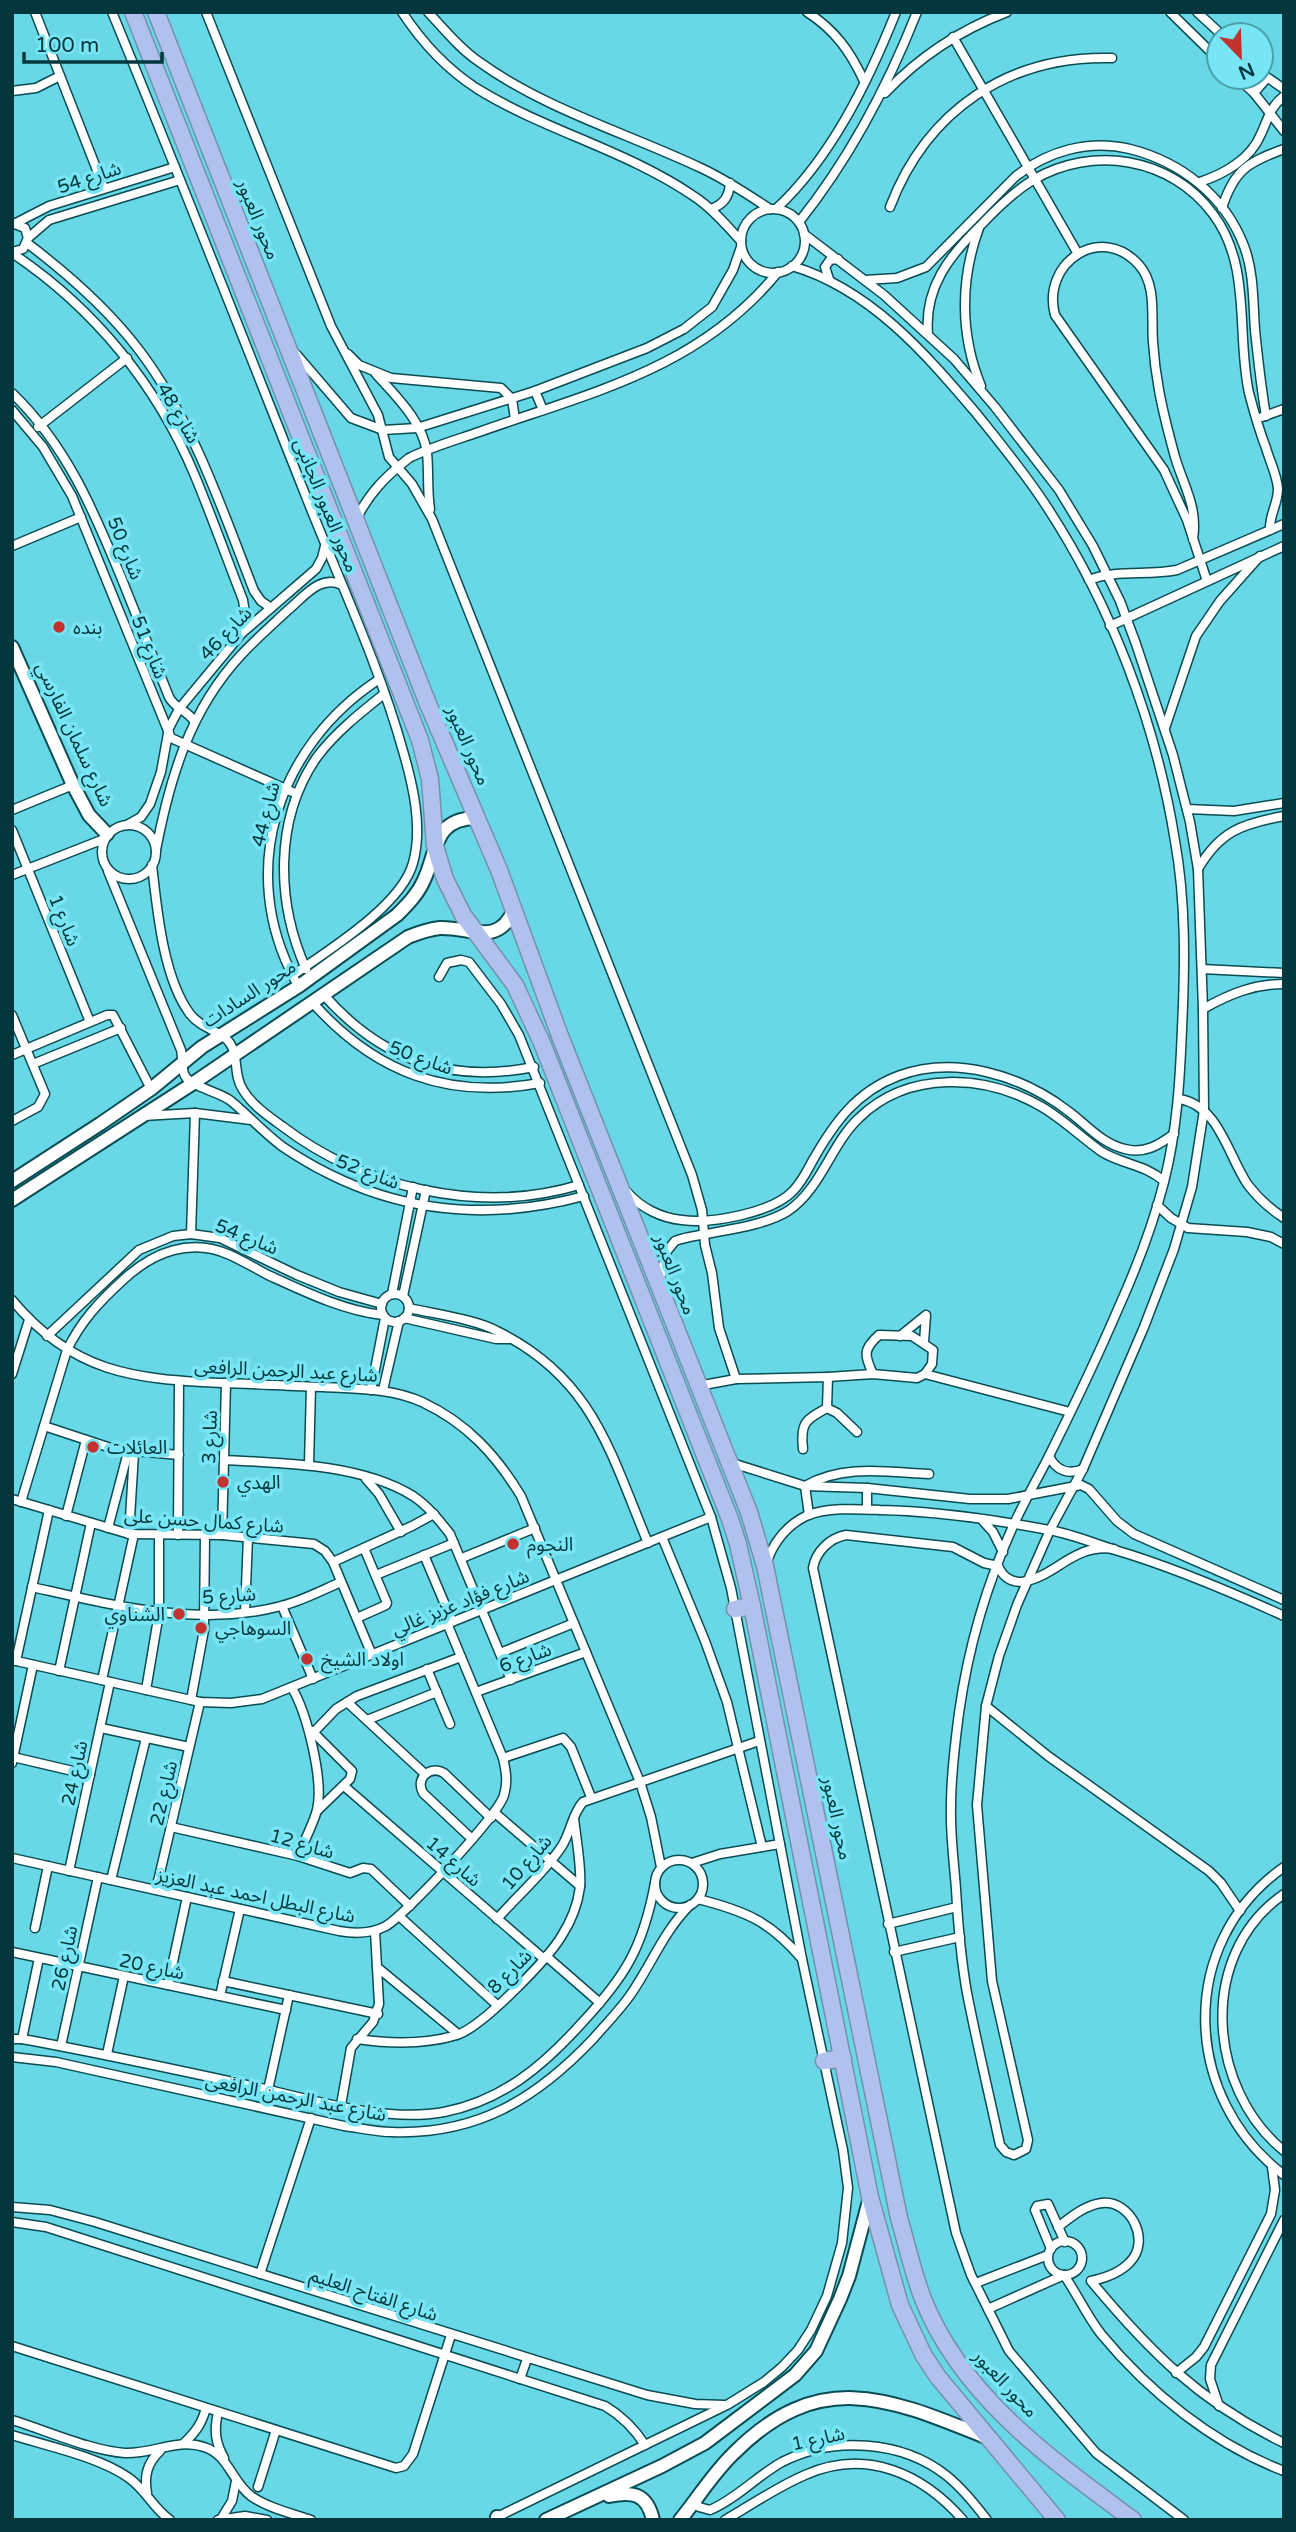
<svg xmlns="http://www.w3.org/2000/svg" width="1296" height="2532" font-family="'Varela Round','Noto Sans Arabic',sans-serif">
	<style>
		.lines { fill: none; stroke-linecap: round; stroke-linejoin: round }
		.street-casing { stroke: #094c53; stroke-width: 11 }
		.secondary-casing { stroke: #094c53; stroke-width: 16 }
		.highway-casing { stroke: #7391af; stroke-width: 19 }
		.street { stroke: #fff; stroke-width: 8 }
		.secondary { stroke: #fff; stroke-width: 12 }
		.highway { stroke: #afc1ec; stroke-width: 16 }
		.poi-dot { fill: #c23330; stroke: #77e5f4; stroke-width: 2.5 }
		.labels { text-anchor: middle; stroke-width: 7; stroke-linejoin: round; paint-order: stroke }
		.street-label { font-size: 19px; fill: #03373d; stroke: #77e5f4 }
		.poi-label { font-size: 19px; fill: #03373d; stroke: #77e5f4; text-anchor: start }
	</style>
	<rect width="100%" height="100%" fill="#69d8e6"/>
	<g class="lines">
		<defs>
			<g id="street">
				<polyline points="35,12 104,188"/>
				<path d="M112,12C178,172 241,333 305,494C338,578 379,664 403,751C413,785 423,828 413,863C402,905 329,950 293,975"/>
				<polyline points="206,12 331,326 378,415 389,457 412,484 432,519 692,1175 702,1210 705,1245 712,1273 719,1328 736,1379"/>
				<path d="M402,12C421,41 447,69 476,88C545,131 627,150 695,197C713,209 727,226 741,241"/>
				<path d="M428,12C444,29 459,48 478,61C544,109 627,133 701,168C725,179 747,194 770,209"/>
				<path d="M807,12C835,30 850,51 864,81"/>
				<polyline points="1170,12 1219,60"/>
				<polyline points="1197,12 1222,35"/>
				<polyline points="953,37 1078,254"/>
				<polyline points="1261,73 1284,89"/>
				<polyline points="1237,77 1254,93 1284,131"/>
				<polyline points="12,91 36,88 60,76"/>
				<path d="M885,93C920,56 960,30 1007,12"/>
				<polyline points="1254,93 1267,78"/>
				<path d="M1200,182C1224,174 1251,159 1261,134C1268,119 1270,107 1284,96"/>
				<path d="M890,207C927,110 1009,55 1112,58"/>
				<path d="M1222,208C1234,170 1248,162 1284,149"/>
				<path d="M711,209C724,204 729,197 730,183"/>
				<path d="M776,209C831,158 868,82 896,12"/>
				<circle cx="773" cy="241" r="32"/>
				<path d="M799,222C850,158 887,88 917,12"/>
				<polyline points="12,223 25,228 28,238 23,249 12,252"/>
				<polyline points="16,223 49,206 175,167"/>
				<path d="M979,228C960,280 960,335 981,386"/>
				<polyline points="28,238 49,220 180,180"/>
				<path d="M27,243C68,274 108,309 139,350C193,421 222,509 254,591L261,601L271,608"/>
				<path d="M12,253C94,308 157,385 195,476C212,517 227,559 243,600L246,620L242,633"/>
				<path d="M792,266C870,289 925,353 976,413C1000,443 1024,472 1045,504C1111,604 1156,723 1175,841C1186,902 1185,966 1182,1028C1180,1080 1177,1131 1164,1182C1153,1225 1136,1269 1118,1309C1096,1360 1072,1410 1047,1460C1036,1481 1024,1502 1014,1524C987,1583 968,1649 959,1713C955,1743 951,1776 951,1806C950,1834 954,1862 956,1889C958,1924 961,1959 967,1993C977,2044 989,2094 1000,2145L1006,2152L1014,2155L1026,2149L1028,2140L992,1981L977,1805L986,1706L999,1656L1017,1605L1050,1530L1083,1469L1144,1327L1174,1249L1192,1187L1204,1110L1203,1009L1198,869L1190,822L1173,755L1136,644L1120,601L1093,546L1059,490L995,407L954,359L884,295L804,234"/>
				<polyline points="829,279 825,267 830,260 838,259"/>
				<path d="M865,280L897,278L926,267L1015,177C1047,151 1089,139 1130,149C1181,162 1225,196 1244,246C1254,272 1253,302 1255,330C1258,359 1261,387 1266,416"/>
				<path d="M928,334C924,288 949,256 981,225C997,208 1013,192 1033,180C1092,145 1171,157 1213,214C1252,266 1236,333 1249,393C1254,412 1259,430 1266,448C1270,462 1277,475 1278,489C1278,504 1269,515 1270,530"/>
				<polyline points="348,354 359,365 391,378 501,388 512,399 515,419"/>
				<polyline points="297,355 351,418 383,430 417,428 535,391 647,348 684,329 712,307 733,270 741,247"/>
				<path d="M376,374C396,396 423,422 427,453C429,472 427,490 430,509"/>
				<polyline points="535,391 543,410"/>
				<path d="M12,393C66,445 93,509 121,577C137,617 153,657 169,697C175,709 187,710 194,721"/>
				<polyline points="12,410 43,447 72,496 171,738 297,794"/>
				<polyline points="1262,417 1284,409"/>
				<polyline points="38,427 127,358"/>
				<path d="M356,520C369,493 385,477 409,458C431,447 456,440 479,432C592,392 699,369 778,272"/>
				<path d="M1193,539C1198,507 1184,487 1175,457C1169,435 1163,413 1159,390C1156,374 1154,358 1153,342C1151,317 1157,285 1139,265C1101,222 1041,263 1055,315L1164,470L1187,520L1207,581"/>
				<polyline points="12,546 81,517"/>
				<path d="M1089,580C1117,569 1147,576 1177,570L1284,524"/>
				<polyline points="1110,626 1284,546"/>
				<polyline points="1165,728 1196,636 1220,601 1260,556"/>
				<polyline points="1187,809 1234,811 1284,803"/>
				<polyline points="12,810 73,785"/>
				<circle cx="129" cy="852" r="27"/>
				<polyline points="127,825 141,817 150,804 161,772 169,728 179,709 242,633 316,569 322,558 325,546"/>
				<polyline points="12,830 90,1022"/>
				<path d="M156,850C170,777 190,710 241,655C256,639 272,625 288,610C304,597 320,574 342,585"/>
				<path d="M152,865C157,909 163,978 190,1014C202,1030 224,1031 231,1045C239,1058 233,1075 243,1090C252,1105 268,1116 282,1126C363,1188 480,1215 579,1185"/>
				<path d="M1198,869C1220,831 1242,824 1284,816"/>
				<path d="M108,871L181,1050C183,1058 181,1068 185,1076C191,1087 220,1092 231,1101C249,1116 264,1133 283,1147C376,1210 476,1225 584,1196"/>
				<polyline points="12,875 104,839"/>
				<path d="M306,969C276,902 274,819 317,757C335,733 360,713 384,694"/>
				<polyline points="1202,969 1284,973"/>
				<polyline points="439,977 447,963 461,960 469,962 501,1004 519,1035 711,1517 731,1588 802,1959 843,2150 848,2188 842,2243 827,2296 811,2330 798,2350 782,2367 764,2382 727,2405 495,2518"/>
				<path d="M295,980C236,870 278,746 378,680"/>
				<path d="M323,994C380,1059 448,1084 534,1067"/>
				<path d="M312,1002C374,1072 447,1100 540,1083"/>
				<path d="M1203,1009C1229,994 1254,984 1284,984"/>
				<polyline points="12,1015 45,1094 38,1107 12,1121"/>
				<polyline points="12,1055 107,1015 113,1015 151,1089"/>
				<polyline points="33,1064 121,1028"/>
				<path d="M1179,1099C1219,1105 1228,1156 1248,1185C1258,1198 1270,1209 1284,1218"/>
				<polyline points="143,1116 195,1113 251,1120"/>
				<path d="M627,1192C641,1208 661,1218 682,1220C711,1224 772,1213 793,1191C802,1182 807,1171 813,1160C834,1123 856,1092 898,1076C955,1055 1021,1075 1068,1111C1086,1124 1102,1144 1125,1149C1145,1154 1159,1145 1174,1134"/>
				<polyline points="1157,1205 1171,1218 1188,1228 1247,1232 1271,1237 1284,1244"/>
				<polyline points="191,1234 195,1113"/>
				<path d="M660,1278L667,1251L675,1241C685,1237 695,1236 706,1234C732,1229 765,1225 788,1211C821,1189 831,1144 859,1118C908,1070 986,1074 1042,1107C1064,1120 1082,1138 1102,1152C1124,1165 1144,1164 1164,1181"/>
				<polyline points="392,1294 413,1187"/>
				<circle cx="395" cy="1308" r="14"/>
				<polyline points="403,1296 426,1190"/>
				<path d="M12,1300C73,1373 133,1379 222,1383C256,1384 289,1386 323,1387C357,1389 391,1388 422,1402C467,1423 496,1455 521,1496L640,1782L651,1817L661,1867"/>
				<path d="M409,1308C434,1314 475,1319 497,1331C593,1378 610,1452 648,1543"/>
				<polyline points="404,1318 496,1339 509,1339"/>
				<polyline points="47,1336 139,1250 173,1236 191,1234 220,1238 297,1275 339,1292 382,1304"/>
				<polyline points="900,1336 926,1315 924,1342"/>
				<polyline points="12,1374 29,1320"/>
				<polyline points="925,1374 1070,1412"/>
				<path d="M828,1377L873,1374L917,1378L925,1374L932,1364L933,1350L912,1336L879,1335C863,1349 864,1355 873,1374"/>
				<polyline points="698,1386 736,1379 828,1377 827,1408 837,1413 857,1432"/>
				<polyline points="371,1390 385,1318"/>
				<polyline points="383,1390 399,1321"/>
				<polyline points="44,1426 114,1449 179,1455"/>
				<path d="M803,1449C800,1423 805,1420 827,1408"/>
				<path d="M1049,1456C1056,1471 1069,1475 1083,1469"/>
				<path d="M224,1460C283,1463 362,1464 413,1496C428,1506 439,1520 450,1534L511,1680"/>
				<polyline points="732,1463 805,1486 867,1488 970,1499 1008,1499 1081,1485 1089,1489 1117,1521 1134,1534 1284,1600"/>
				<polyline points="309,1464 311,1387"/>
				<polyline points="366,1479 379,1494 401,1532"/>
				<polyline points="12,1499 129,1534 222,1535 314,1544 325,1551 333,1562 372,1655"/>
				<path d="M21,1502L67,1350C81,1321 100,1301 123,1280C153,1252 191,1237 230,1255C243,1261 255,1268 268,1275C303,1291 344,1311 383,1315"/>
				<polyline points="867,1509 867,1488"/>
				<path d="M809,1515L805,1486C843,1464 887,1472 929,1474"/>
				<polyline points="66,1516 86,1440"/>
				<polyline points="983,1521 993,1532 1003,1552"/>
				<polyline points="108,1528 128,1452"/>
				<polyline points="129,1534 134,1453"/>
				<polyline points="178,1535 179,1381"/>
				<polyline points="222,1535 226,1383"/>
				<polyline points="662,1537 705,1641 727,1702 762,1847"/>
				<path d="M1114,1549C1073,1543 1056,1577 1022,1582C1010,1582 1003,1577 998,1566L984,1563L953,1547L846,1535C830,1538 816,1551 813,1568L956,2233L971,2275L1009,2351L1096,2453L1184,2520"/>
				<polyline points="424,1555 452,1621"/>
				<polyline points="462,1558 535,1528"/>
				<polyline points="333,1562 412,1526 434,1514"/>
				<path d="M766,1564C773,1543 786,1526 806,1516C827,1507 858,1509 880,1510C934,1511 996,1520 1049,1530C1072,1534 1093,1543 1115,1550C1173,1567 1229,1591 1284,1616"/>
				<polyline points="376,1575 454,1543"/>
				<path d="M32,1587C112,1605 199,1628 281,1606C302,1601 322,1590 341,1582"/>
				<polyline points="282,1606 313,1679"/>
				<polyline points="245,1612 248,1537"/>
				<polyline points="357,1618 386,1605 387,1603 364,1548"/>
				<polyline points="500,1653 574,1623"/>
				<polyline points="12,1660 200,1702 231,1703 262,1699 711,1517"/>
				<polyline points="16,1661 49,1510"/>
				<polyline points="427,1669 450,1724"/>
				<polyline points="59,1671 91,1523"/>
				<polyline points="102,1680 134,1534"/>
				<path d="M292,1688C307,1713 324,1781 317,1810C313,1825 304,1841 298,1856"/>
				<polyline points="146,1690 159,1613 159,1535"/>
				<polyline points="476,1692 586,1652"/>
				<polyline points="191,1700 204,1630 205,1535"/>
				<polyline points="347,1702 425,1774"/>
				<polyline points="986,1706 1048,1756 1209,1871 1221,1883 1240,1911"/>
				<polyline points="367,1720 437,1692"/>
				<polyline points="101,1728 189,1747"/>
				<polyline points="312,1731 352,1771 350,1779 317,1811"/>
				<polyline points="313,1733 336,1709 357,1696 461,1657"/>
				<polyline points="13,1757 90,1775"/>
				<polyline points="503,1758 563,1738 571,1747 591,1797"/>
				<polyline points="12,1763 33,1665"/>
				<polyline points="344,1786 544,1959"/>
				<polyline points="495,1813 580,1886"/>
				<polyline points="171,1827 298,1856 350,1873 363,1868 371,1869 410,1906"/>
				<path d="M472,1839L423,1793C415,1778 430,1765 444,1773L491,1818"/>
				<path d="M12,1858L339,1931C356,1934 371,1934 386,1926C405,1915 499,1815 504,1795C508,1782 506,1771 503,1758L447,1623"/>
				<circle cx="679" cy="1884" r="24"/>
				<polyline points="692,1863 720,1854 780,1844"/>
				<path d="M1284,1867C1176,1943 1182,2098 1284,2175"/>
				<polyline points="69,1871 110,1682"/>
				<polyline points="111,1880 146,1738"/>
				<polyline points="156,1890 200,1702"/>
				<path d="M1284,1894C1197,1954 1207,2088 1284,2151"/>
				<path d="M698,1899C745,1911 770,1921 802,1959"/>
				<polyline points="399,1916 497,2005"/>
				<path d="M497,1919C517,1896 546,1871 562,1846C571,1832 572,1814 583,1802L759,1741"/>
				<polyline points="888,1924 957,1907"/>
				<polyline points="35,1928 48,1866"/>
				<polyline points="12,1952 286,2010"/>
				<polyline points="894,1952 960,1937"/>
				<polyline points="546,1956 600,2003"/>
				<polyline points="377,1967 458,2034"/>
				<polyline points="223,1981 378,2014"/>
				<polyline points="168,1985 187,1897"/>
				<polyline points="220,1996 240,1909"/>
				<path d="M12,2039H22C100,2053 178,2070 256,2087C314,2100 385,2123 444,2112C501,2101 542,2067 580,2025C625,1977 643,1948 655,1883"/>
				<polyline points="22,2039 39,1958"/>
				<path d="M357,2039C391,2044 424,2045 457,2035C483,2026 546,1961 561,1937C570,1923 578,1904 580,1887C582,1868 576,1839 574,1818"/>
				<polyline points="61,2046 98,1877"/>
				<polyline points="107,2054 124,1976"/>
				<path d="M12,2057L56,2062L344,2126C360,2128 376,2132 392,2132C477,2135 536,2099 593,2039C606,2024 620,2010 631,1994C651,1965 664,1931 690,1905"/>
				<polyline points="268,2090 289,1995"/>
				<polyline points="341,2105 351,2048 373,2022 379,2004 375,1931"/>
				<polyline points="12,2207 50,2210 95,2222 647,2395 695,2404 724,2405"/>
				<path d="M12,2222L46,2227L605,2406C622,2416 634,2428 645,2445"/>
				<path d="M1058,2227C1071,2217 1085,2205 1102,2203C1131,2200 1151,2241 1130,2262C1120,2273 1105,2278 1091,2281C1150,2352 1200,2402 1284,2443"/>
				<circle cx="1065" cy="2258" r="17"/>
				<polyline points="1051,2249 1035,2210 1037,2206 1048,2204 1065,2242"/>
				<polyline points="260,2274 311,2118"/>
				<polyline points="976,2283 1048,2255"/>
				<path d="M988,2309L1064,2275C1077,2294 1087,2316 1101,2334C1149,2392 1213,2444 1284,2471"/>
				<polyline points="12,2346 396,2468 404,2466 413,2454 451,2335"/>
				<polyline points="1176,2373 1196,2357 1204,2347 1271,2214 1275,2190 1272,2167"/>
				<polyline points="520,2379 527,2359"/>
				<polyline points="1219,2406 1210,2379 1211,2365 1284,2220"/>
				<path d="M218,2412C214,2430 215,2442 224,2458"/>
				<path d="M12,2420C45,2430 92,2451 125,2453C153,2454 178,2438 204,2447C228,2454 232,2482 251,2496C268,2508 291,2513 311,2520"/>
				<path d="M12,2435C47,2446 100,2457 129,2478C146,2490 153,2508 170,2520"/>
				<path d="M184,2443C196,2432 202,2423 206,2408"/>
				<polyline points="258,2487 276,2430"/>
				<path d="M147,2493C144,2476 147,2463 160,2451"/>
				<path d="M697,2497L695,2500L699,2507L710,2510C736,2499 757,2476 782,2462C833,2436 902,2440 947,2476C963,2489 975,2504 987,2520"/>
				<polyline points="221,2519 232,2501 236,2481"/>
				<polyline points="218,2520 245,2516 267,2520"/>
				<path d="M725,2520C751,2505 777,2487 805,2475C866,2448 922,2473 963,2520"/>
			</g>
			<g id="secondary">
				<polyline points="12,647 73,785 89,815 107,834"/>
				<path d="M12,1181L100,1124L151,1089L202,1047L299,986L397,915C408,904 418,894 424,880C438,850 433,819 476,818"/>
				<path d="M12,1200L192,1084L408,937C418,933 429,929 440,928C471,927 497,947 514,910"/>
				<path d="M609,2496C632,2491 647,2493 653,2520"/>
				<polyline points="497,2517 499,2520"/>
				<polyline points="546,2520 662,2466 705,2443 795,2375 816,2351 840,2299 849,2276 870,2197"/>
				<path d="M680,2520C698,2498 713,2473 734,2453C820,2367 889,2398 988,2438"/>
			</g>
			<g id="highway">
				<polyline points="133,12 420,740 430,779 435,846 445,879 463,915 515,985 542,1043 730,1519 738,1544 752,1606 870,2197 900,2305 924,2356 938,2377 1057,2520"/>
				<path d="M156,12L428,704L499,870L560,1036L749,1512L765,1566L899,2218C907,2245 913,2273 923,2299C962,2397 1052,2460 1133,2520"/>
				<polyline points="735,1609 752,1606"/>
				<polyline points="824,2061 843,2058"/>
			</g>
		</defs>
		<use href="#street" class="street-casing"/>
		<use href="#secondary" class="secondary-casing"/>
		<use href="#highway" class="highway-casing"/>
		<use href="#street" class="street"/>
		<use href="#secondary" class="secondary"/>
		<use href="#highway" class="highway"/>
	</g>
	<g class="poi-dot">
		<circle cx="59" cy="627" r="7"/>
		<circle cx="93" cy="1447" r="7"/>
		<circle cx="223" cy="1482" r="7"/>
		<circle cx="513" cy="1544" r="7"/>
		<circle cx="179" cy="1614" r="7"/>
		<circle cx="201" cy="1628" r="7"/>
		<circle cx="307" cy="1659" r="7"/>
	</g>
	<g class="labels">
		<g class="street-label">
			<text transform="translate(89 177) rotate(-18)" y="7">شارع 54</text>
			<text transform="translate(259 219) rotate(68)" y="7">محور العبور</text>
			<text transform="translate(179 413) rotate(60)" y="7">شارع 48</text>
			<text transform="translate(327 505) rotate(68)" y="7">محور العبور الجانبى</text>
			<text transform="translate(126 548) rotate(68)" y="7">شارع 50</text>
			<text transform="translate(225 633) rotate(-46)" y="7">شارع 46</text>
			<text transform="translate(150 647) rotate(68)" y="7">شارع 51</text>
			<text transform="translate(75 734) rotate(65)" y="7">شارع سلمان الفارسي</text>
			<text transform="translate(469 745) rotate(67)" y="7">محور العبور</text>
			<text transform="translate(265 814) rotate(-76)" y="7">شارع 44</text>
			<text transform="translate(65 920) rotate(68)" y="7">شارع 1</text>
			<text transform="translate(249 993) rotate(-33)" y="7">محور السادات</text>
			<text transform="translate(421 1057) rotate(20)" y="7">شارع 50</text>
			<text transform="translate(368 1171) rotate(21)" y="7">شارع 52</text>
			<text transform="translate(247 1236) rotate(22)" y="7">شارع 54</text>
			<text transform="translate(676 1274) rotate(69)" y="7">محور العبور</text>
			<text transform="translate(286 1370) rotate(3)" y="7">شارع عبد الرحمن الرافعى</text>
			<text transform="translate(209 1437) rotate(-88)" y="7">شارع 3</text>
			<text transform="translate(204 1520) rotate(4)" y="7">شارع كمال حسن على</text>
			<text transform="translate(229 1595) rotate(-4)" y="7">شارع 5</text>
			<text transform="translate(460 1602) rotate(-22)" y="7">شارع فؤاد عزيز غالي</text>
			<text transform="translate(525 1657) rotate(-20)" y="7">شارع 6</text>
			<text transform="translate(74 1773) rotate(-78)" y="7">شارع 24</text>
			<text transform="translate(163 1793) rotate(-77)" y="7">شارع 22</text>
			<text transform="translate(838 1818) rotate(78)" y="7">محور العبور</text>
			<text transform="translate(302 1843) rotate(16)" y="7">شارع 12</text>
			<text transform="translate(454 1861) rotate(41)" y="7">شارع 14</text>
			<text transform="translate(526 1862) rotate(-49)" y="7">شارع 10</text>
			<text transform="translate(256 1895) rotate(12)" y="7">شارع البطل احمد عبد العزيز</text>
			<text transform="translate(64 1958) rotate(-78)" y="7">شارع 26</text>
			<text transform="translate(152 1966) rotate(12)" y="7">شارع 20</text>
			<text transform="translate(509 1971) rotate(-45)" y="7">شارع 8</text>
			<text transform="translate(296 2097) rotate(11)" y="7">شارع عبد الرحمن الرافعى</text>
			<text transform="translate(374 2294) rotate(18)" y="7">شارع الفتاح العليم</text>
			<text transform="translate(1006 2383) rotate(47)" y="7">محور العبور</text>
			<text transform="translate(818 2438) rotate(-12)" y="7">شارع 1</text>
		</g>
		<g class="poi-label">
			<text x="73" y="634">بنده</text>
			<text x="107" y="1454">العائلات</text>
			<text x="237" y="1489">الهدي</text>
			<text x="527" y="1551">النجوم</text>
			<text x="165" y="1621" text-anchor="end">الشناوي</text>
			<text x="215" y="1635">السوهاجي</text>
			<text x="321" y="1666">اولاد الشيخ</text>
		</g>
	</g>
	<rect width="1296" height="2532" fill="none" stroke="#03373d" stroke-width="28"/>
	<g transform="translate(1240 56) rotate(157)"><circle r="33" fill="#77e5f4" stroke="#499fab" stroke-width="2"/>
	<path d="M0-5L12 26L0 18L-12 26Z" fill="#c23330"/>
	<text y="-10" font-size="19" font-weight="bold" text-anchor="middle" fill="#03373d">N</text>
	</g>
	<path d="M24 52v10h138v-10" fill="none" stroke="#03373d" stroke-width="3.5"/>
	<text x="35" y="52" font-size="21" fill="#03373d" stroke="#77e5f4" stroke-width="5" paint-order="stroke">100 m</text>
</svg>
